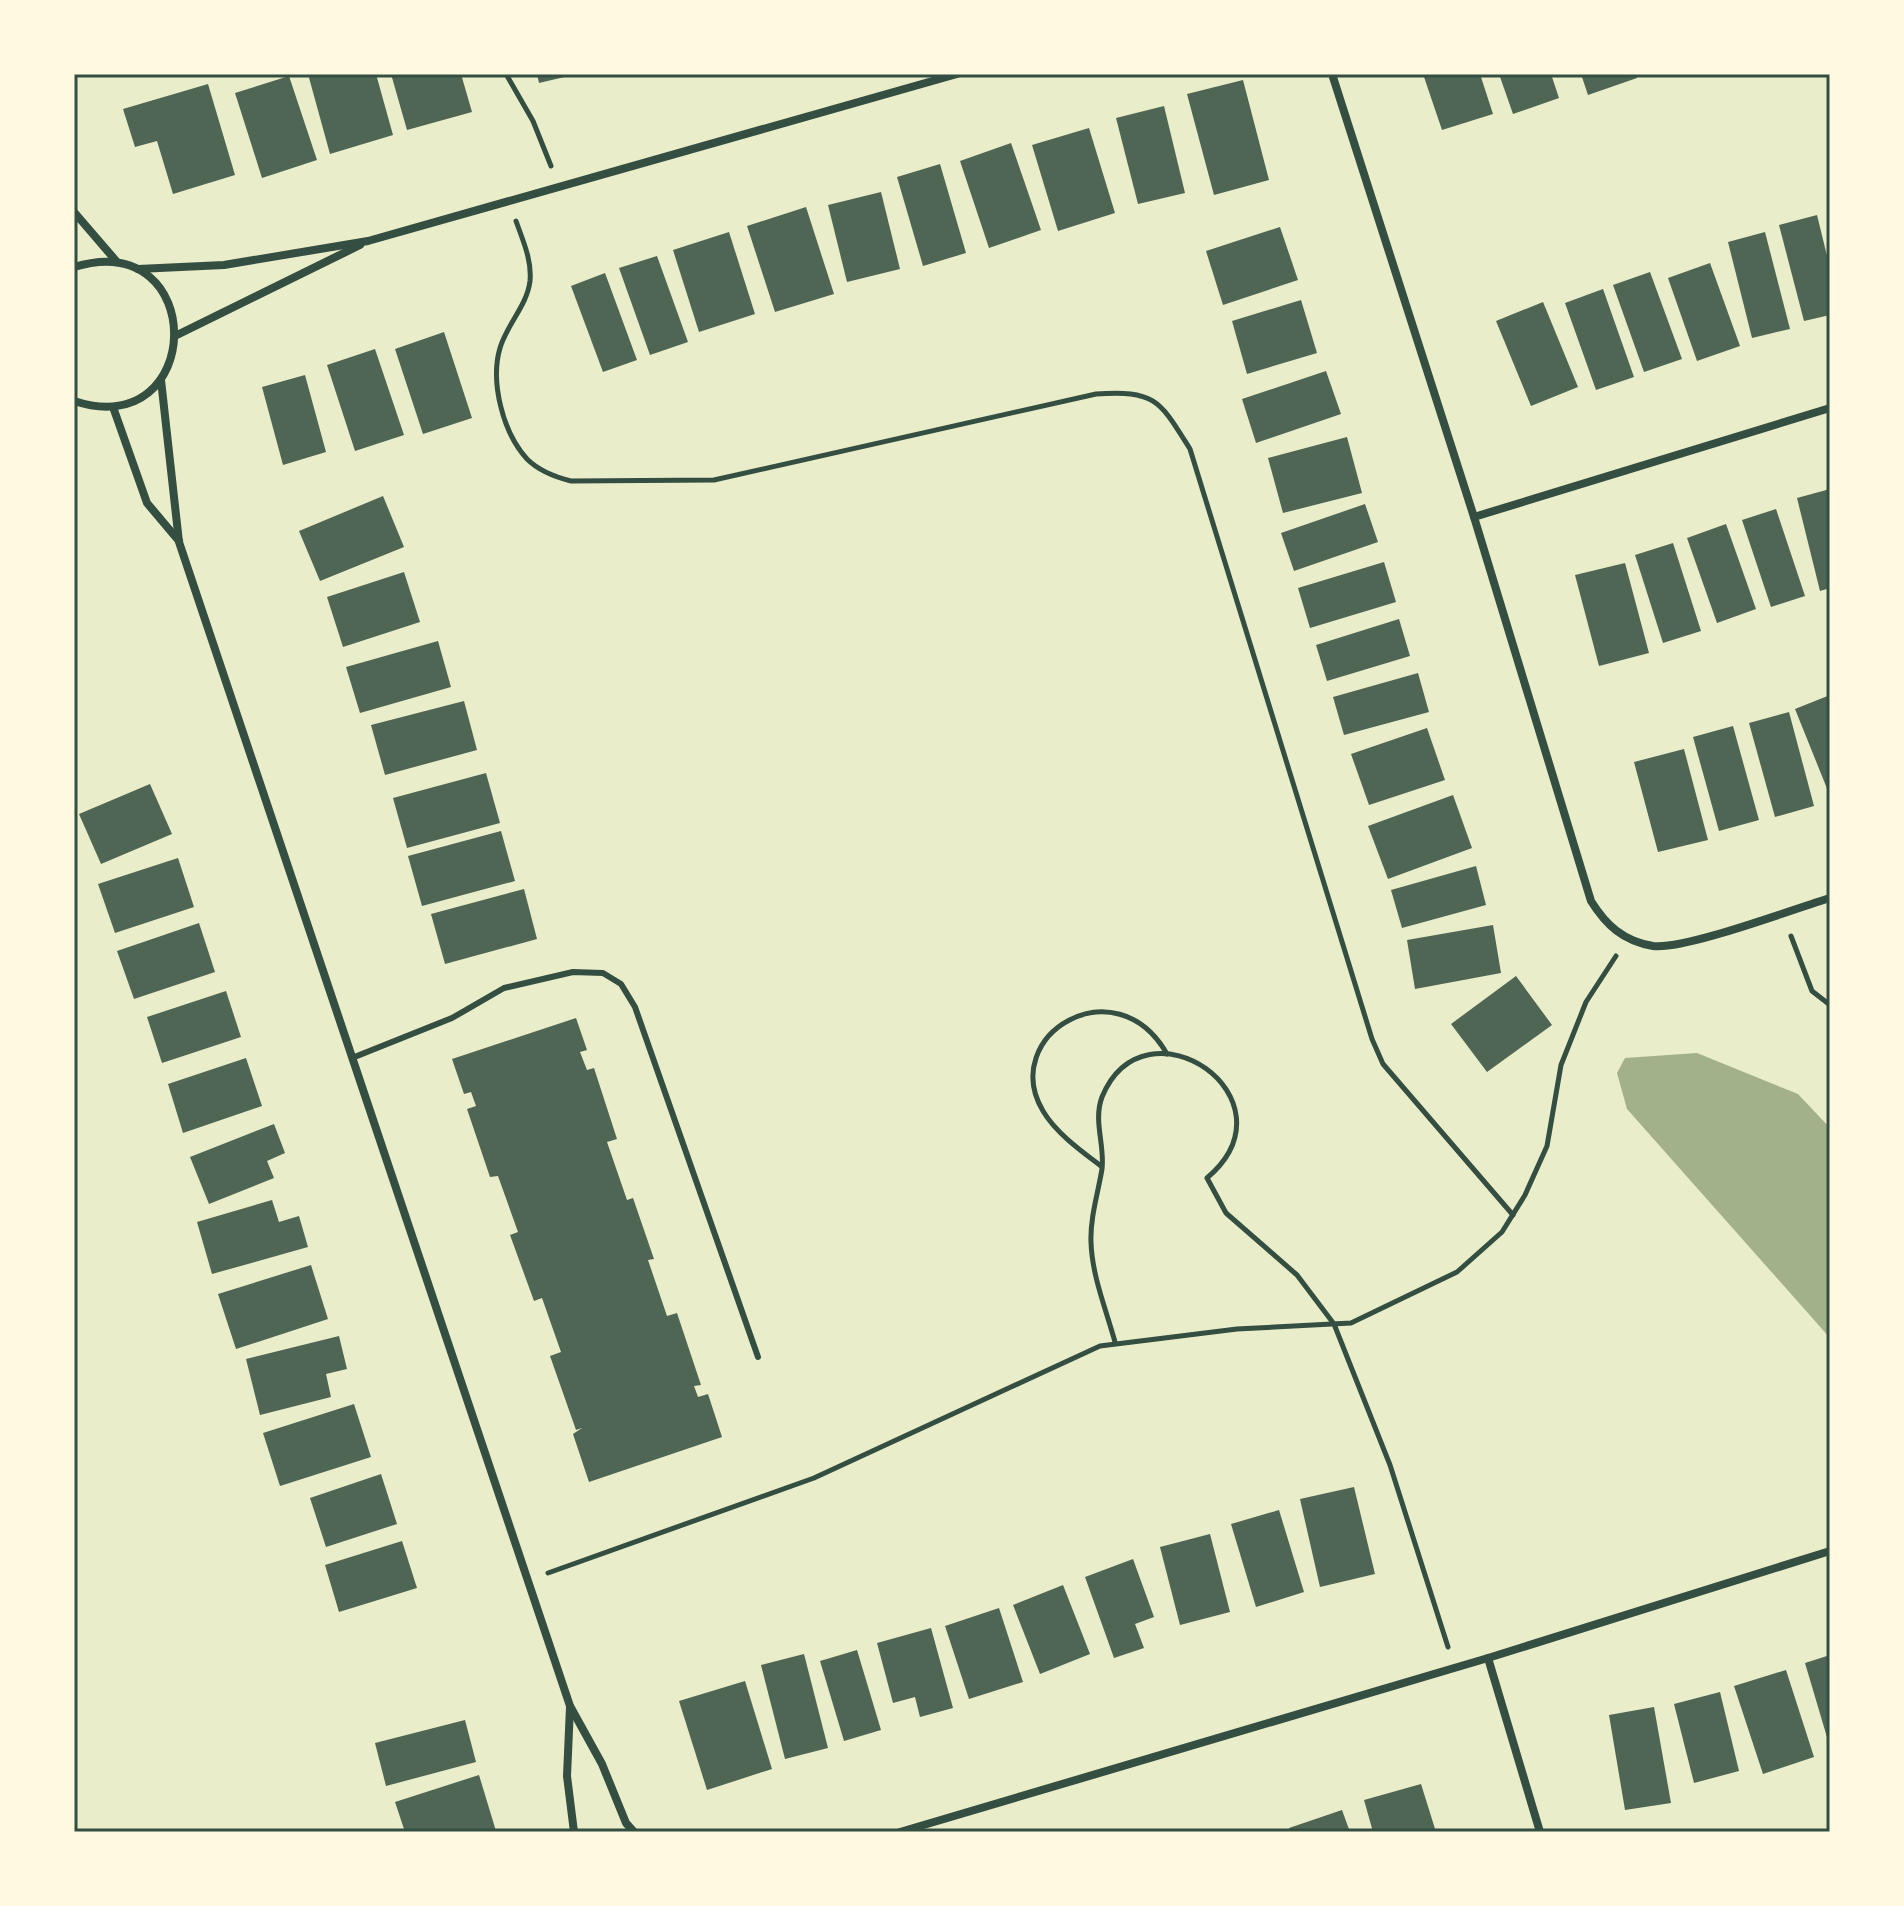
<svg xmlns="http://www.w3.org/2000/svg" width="1904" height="1906" font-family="Manrope,sans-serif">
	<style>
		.water { fill: #a3b18a }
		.building { fill: #4f6655 }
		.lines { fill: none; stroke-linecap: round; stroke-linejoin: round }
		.path { stroke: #344e41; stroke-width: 5 }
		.service { stroke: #344e41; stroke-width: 6 }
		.minor { stroke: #344e41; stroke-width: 8 }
		.neatline { fill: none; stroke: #344e41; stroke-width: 3 }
	</style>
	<rect width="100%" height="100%" fill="#e9edc9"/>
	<polygon class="water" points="1697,1053 1798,1094 1830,1128 1830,1338 1627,1109 1617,1073 1625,1058"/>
	<g class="building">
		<polygon points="308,74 376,74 393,135 330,154"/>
		<polygon points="391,74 461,74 472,112 407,130"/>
		<polygon points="537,74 573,74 573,75 539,83"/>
		<polygon points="1423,74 1480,74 1493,114 1442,130"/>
		<polygon points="1499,74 1551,74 1559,98 1513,114"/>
		<polygon points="1581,74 1636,74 1637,78 1588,95"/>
		<polygon points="289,76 317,160 262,178 235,93"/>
		<polygon points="1243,80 1269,180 1214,195 1187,94"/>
		<polygon points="208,84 235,175 173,194 157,141 135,147 123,109"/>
		<polygon points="1164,106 1185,193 1138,204 1116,118"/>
		<polygon points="1089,128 1115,213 1058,231 1032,145"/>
		<polygon points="1011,143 1041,230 989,248 960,161"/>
		<polygon points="940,164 966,253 923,266 897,177"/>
		<polygon points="881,192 900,269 847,282 828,205"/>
		<polygon points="806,207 834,294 775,312 747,226"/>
		<polygon points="1817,215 1830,268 1830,315 1804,321 1779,225"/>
		<polygon points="1280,227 1298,280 1223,305 1206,251"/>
		<polygon points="729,232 755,314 699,332 673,250"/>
		<polygon points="1765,232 1790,329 1752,338 1728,242"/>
		<polygon points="657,256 688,342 650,355 619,268"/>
		<polygon points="1710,263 1740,346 1697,361 1668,278"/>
		<polygon points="1650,272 1682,359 1644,372 1613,285"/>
		<polygon points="605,273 637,360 603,372 571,286"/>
		<polygon points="1603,289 1634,377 1596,390 1565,303"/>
		<polygon points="1301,300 1317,353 1247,374 1232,321"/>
		<polygon points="1543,302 1578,387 1531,406 1496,321"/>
		<polygon points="444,332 472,418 423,434 395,349"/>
		<polygon points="375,349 404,435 355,451 327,365"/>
		<polygon points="1326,371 1341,414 1256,443 1242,399"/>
		<polygon points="305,375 326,452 283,465 262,387"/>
		<polygon points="1347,437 1362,493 1283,513 1268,458"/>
		<polygon points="1830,489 1830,588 1820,591 1797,498"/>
		<polygon points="383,496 404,547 320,581 299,531"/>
		<polygon points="1365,504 1378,542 1294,571 1281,533"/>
		<polygon points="1776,509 1805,596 1771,607 1742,520"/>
		<polygon points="1726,524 1756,609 1717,623 1687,538"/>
		<polygon points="1673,543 1701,631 1663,643 1635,555"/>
		<polygon points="1384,562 1396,602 1310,628 1298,588"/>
		<polygon points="1625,563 1649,653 1599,666 1575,575"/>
		<polygon points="404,572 420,622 343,647 327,597"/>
		<polygon points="1399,619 1410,656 1327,681 1316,645"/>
		<polygon points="438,641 451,687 360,713 346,667"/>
		<polygon points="1418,673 1429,712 1344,735 1333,697"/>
		<polygon points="1830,695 1830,796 1795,709"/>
		<polygon points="464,701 477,750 385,775 371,725"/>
		<polygon points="1789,712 1814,806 1775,817 1749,723"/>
		<polygon points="1733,726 1759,820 1719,831 1693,737"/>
		<polygon points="1427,728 1445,780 1369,805 1351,754"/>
		<polygon points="1684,749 1708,840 1658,852 1634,762"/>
		<polygon points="486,773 500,823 407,848 393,798"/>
		<polygon points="150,784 172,834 101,864 79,814"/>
		<polygon points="1453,795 1472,848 1388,879 1368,826"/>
		<polygon points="501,831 515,881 422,906 408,856"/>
		<polygon points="178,858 194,907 115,933 98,884"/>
		<polygon points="1476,866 1486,905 1402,928 1391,890"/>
		<polygon points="524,889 537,939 445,964 431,914"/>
		<polygon points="199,923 215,972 134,999 117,951"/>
		<polygon points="1493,925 1501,973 1415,989 1407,940"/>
		<polygon points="1516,976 1552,1025 1487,1072 1451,1024"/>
		<polygon points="226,991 241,1037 162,1063 147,1017"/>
		<polygon points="576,1018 587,1050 580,1052 587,1070 594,1068 617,1139 607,1142 627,1200 633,1198 654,1259 648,1260 667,1316 677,1313 701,1385 694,1386 698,1397 708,1394 722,1437 589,1482 573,1434 582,1428 576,1430 550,1356 561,1352 542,1298 534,1301 510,1235 518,1232 498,1176 490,1177 467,1109 476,1106 471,1092 464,1094 452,1059"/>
		<polygon points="246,1058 262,1106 183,1133 168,1084"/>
		<polygon points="274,1124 285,1153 267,1161 274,1178 209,1204 190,1157"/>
		<polygon points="272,1200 279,1222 299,1216 308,1247 212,1274 197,1222"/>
		<polygon points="311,1265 328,1319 236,1349 218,1294"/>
		<polygon points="339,1336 347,1369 326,1374 331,1397 260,1415 246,1359"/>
		<polygon points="354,1404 371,1457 280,1486 263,1433"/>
		<polygon points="381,1474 397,1524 326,1547 310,1498"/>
		<polygon points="1354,1487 1375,1574 1320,1587 1300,1499"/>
		<polygon points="1279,1510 1304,1592 1256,1607 1231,1524"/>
		<polygon points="1210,1534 1230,1612 1180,1625 1160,1547"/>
		<polygon points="402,1541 417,1588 339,1612 325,1565"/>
		<polygon points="1133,1559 1154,1617 1135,1624 1144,1648 1114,1658 1085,1577"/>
		<polygon points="1063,1585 1090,1654 1040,1674 1013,1605"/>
		<polygon points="999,1608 1023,1682 969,1699 945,1626"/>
		<polygon points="931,1628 953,1708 920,1717 915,1697 893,1703 877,1643"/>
		<polygon points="857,1650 881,1730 844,1741 820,1661"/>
		<polygon points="804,1654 828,1748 785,1759 761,1665"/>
		<polygon points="1830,1655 1830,1744 1829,1744 1805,1663"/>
		<polygon points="1786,1670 1814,1757 1763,1774 1734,1686"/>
		<polygon points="745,1681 772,1769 707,1790 679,1701"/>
		<polygon points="1720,1692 1739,1771 1694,1783 1674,1704"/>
		<polygon points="1654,1707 1671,1803 1625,1810 1609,1715"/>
		<polygon points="465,1720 476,1762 386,1786 375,1743"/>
		<polygon points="479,1775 496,1831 405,1832 395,1802"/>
		<polygon points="1421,1784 1436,1832 1373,1832 1364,1800"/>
		<polygon points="1342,1810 1350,1832 1290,1832 1289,1828"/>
	</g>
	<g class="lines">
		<g class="path">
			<polyline points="506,74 533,121 551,166"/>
			<path d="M516,221C523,241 532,260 530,281C527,306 507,324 500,348C490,382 503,433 527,459C539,471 555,477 571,481L714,480L1096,394C1156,390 1160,401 1190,449L1372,1039L1383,1064L1513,1215"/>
			<polyline points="1791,936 1812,991 1830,1005"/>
			<path d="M1101,1166C1081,1151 1056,1133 1043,1111C998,1035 1116,964 1167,1054"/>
			<path d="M1115,1342C1106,1309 1092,1276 1091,1242C1090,1218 1098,1193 1102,1169C1105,1145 1093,1121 1102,1097C1145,993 1301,1098 1207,1178L1226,1213L1297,1275L1334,1324L1390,1465L1448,1647"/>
			<polyline points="548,1573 814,1478 1100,1346 1237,1329 1351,1323 1457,1272 1502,1232 1525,1195 1547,1146 1561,1065 1586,1002 1616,956"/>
		</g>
		<polyline class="service" points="352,1058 452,1018 504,988 573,972 603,973 621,984 635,1007 758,1357"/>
		<g class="minor">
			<path d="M1332,74L1474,517L1591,901C1606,925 1623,941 1653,946C1685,950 1793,909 1830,898"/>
			<polyline points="74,212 117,262"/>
			<path d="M74,267C209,226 206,444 74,401"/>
			<polyline points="138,269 224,265 368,241 957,74"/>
			<polyline points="177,335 360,245"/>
			<polyline points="161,380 179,542 570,1706 602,1764 626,1823 634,1832"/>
			<polyline points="113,407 147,503 179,541"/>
			<polyline points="1474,517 1830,408"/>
			<polyline points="1488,1658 1540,1832"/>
			<polyline points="570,1707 567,1776 574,1832"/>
			<polyline points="900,1832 1488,1658 1830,1551"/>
		</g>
	</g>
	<rect width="1904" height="1906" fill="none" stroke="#fefae0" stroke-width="152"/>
	<rect x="76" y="76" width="1752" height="1754" class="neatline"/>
</svg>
